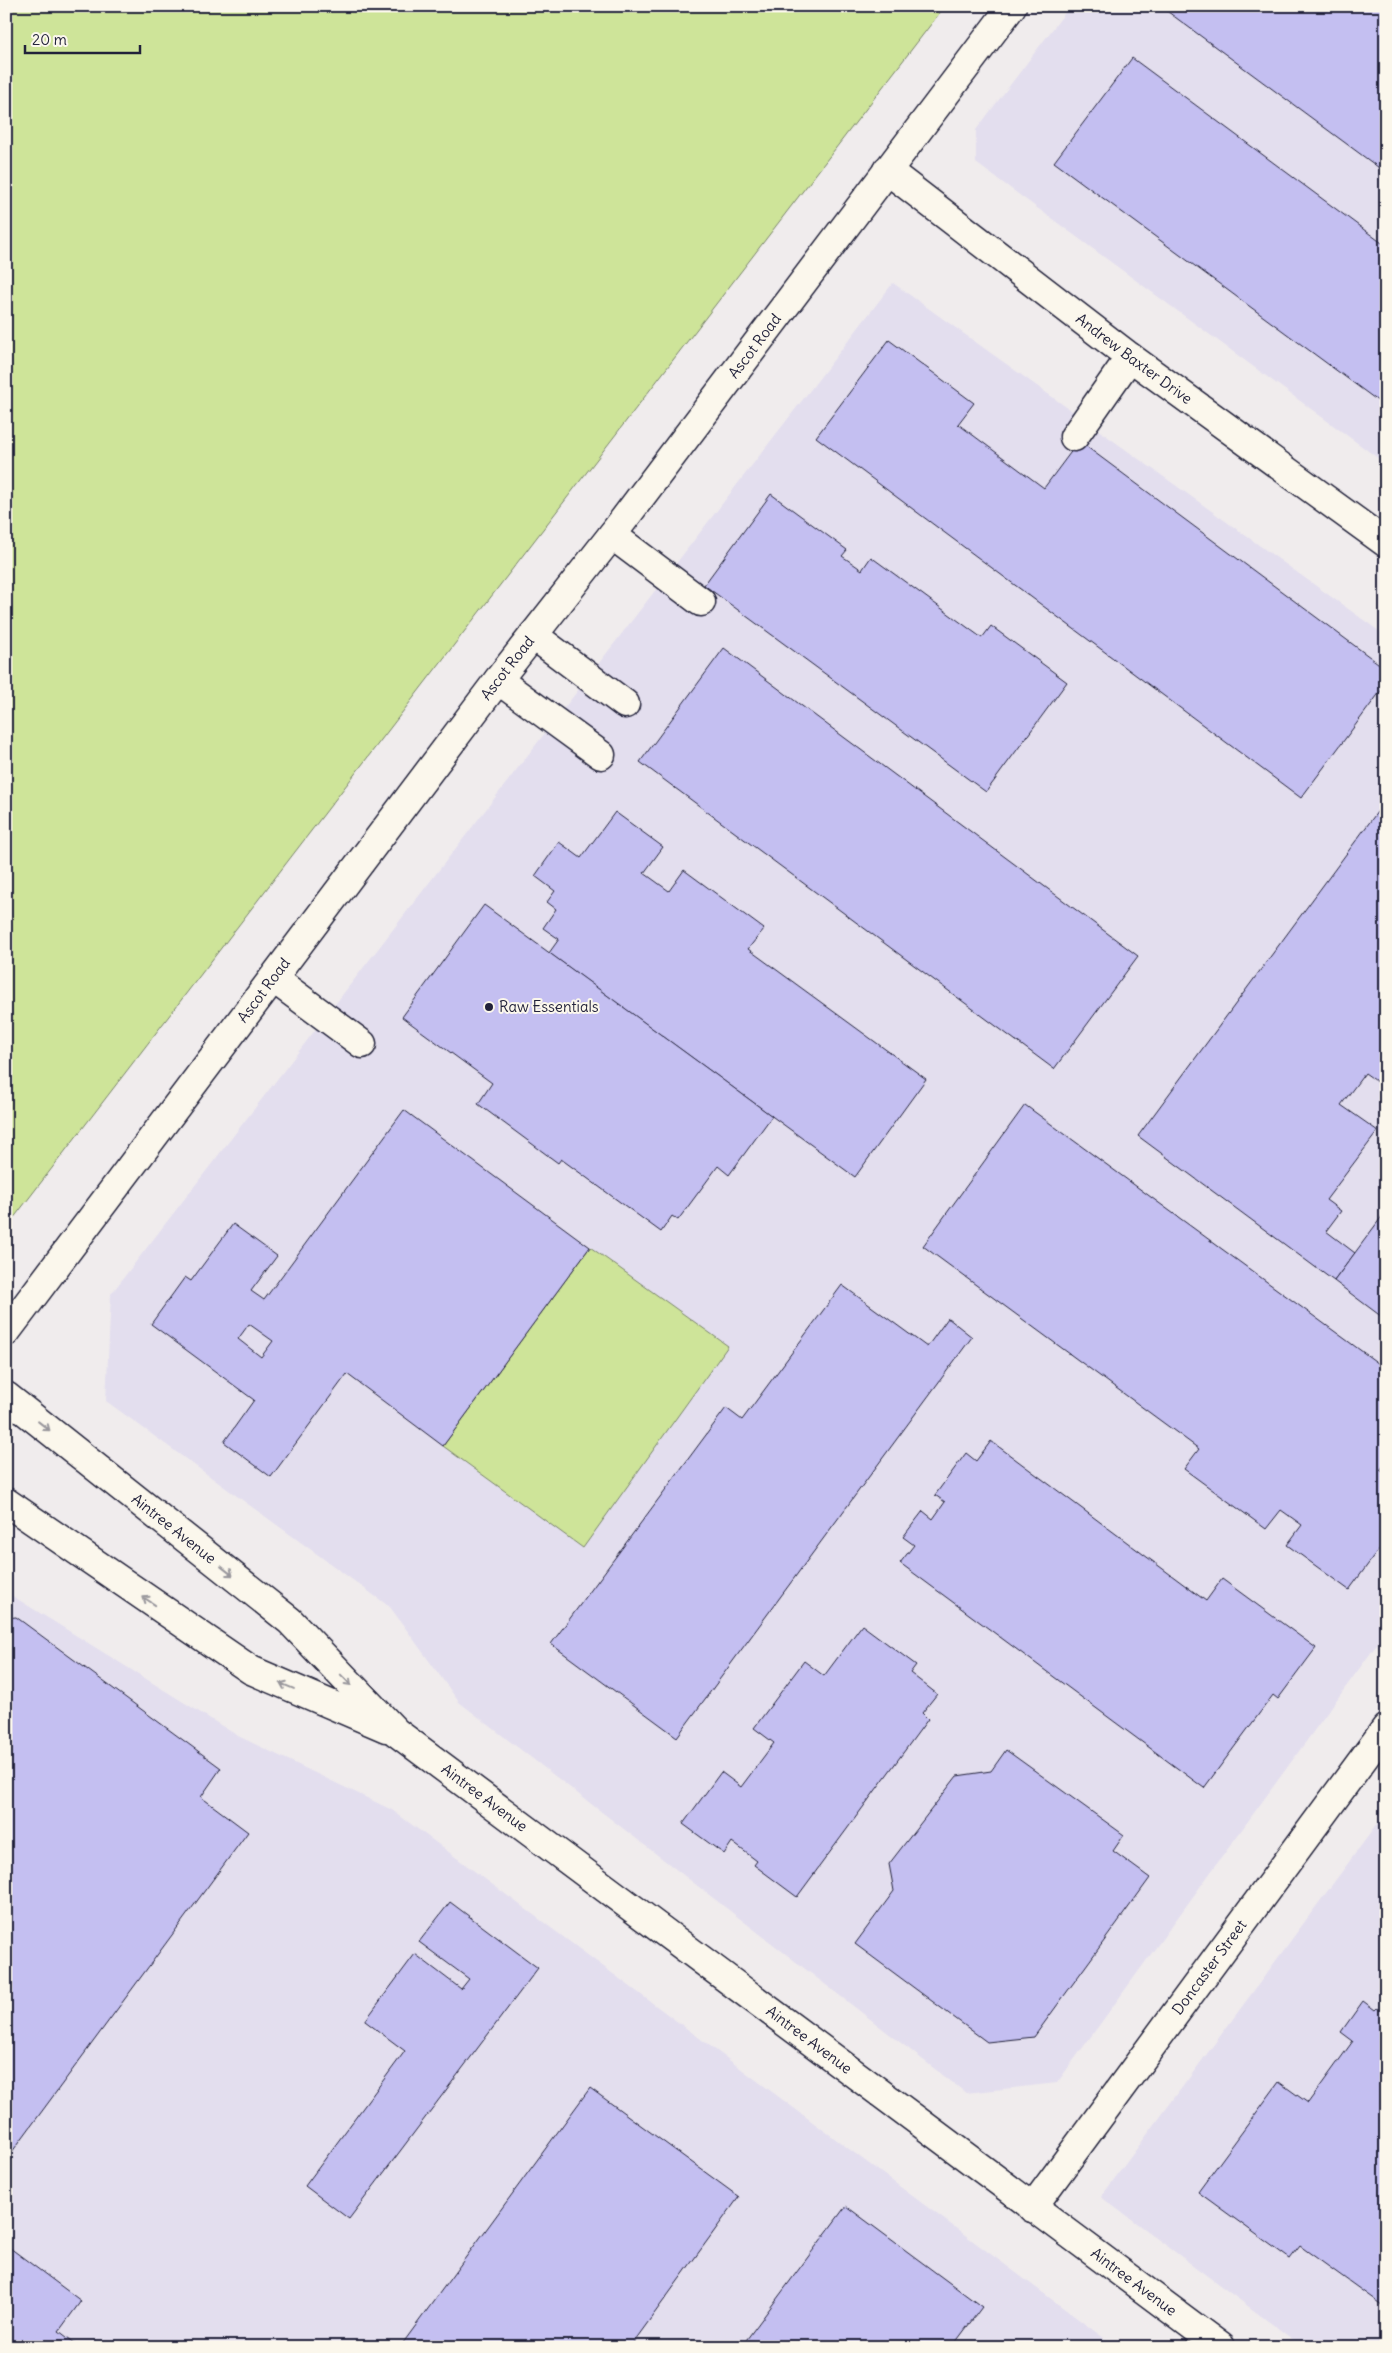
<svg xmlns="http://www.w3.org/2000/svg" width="1392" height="2353" font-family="Delius,sans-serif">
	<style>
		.built { fill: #e3deee }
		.green { fill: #cee499; stroke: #78836a }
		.building { fill: #c4bff1; stroke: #22223b; fill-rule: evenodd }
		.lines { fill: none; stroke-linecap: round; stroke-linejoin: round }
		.minor-casing { stroke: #22223b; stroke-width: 31 }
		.minor { stroke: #fbf7ec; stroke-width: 28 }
		.oneway { stroke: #99979c }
		.poi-dot { fill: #22223b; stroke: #fbf7ec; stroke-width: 2 }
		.labels { text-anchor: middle; stroke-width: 4; stroke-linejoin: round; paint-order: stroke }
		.street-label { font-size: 15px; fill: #22223b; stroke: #fbf7ec }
		.poi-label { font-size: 15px; fill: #22223b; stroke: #fbf7ec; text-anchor: start }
	</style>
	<rect width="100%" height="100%" fill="#f0eced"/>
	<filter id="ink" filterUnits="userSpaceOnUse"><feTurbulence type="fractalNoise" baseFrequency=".02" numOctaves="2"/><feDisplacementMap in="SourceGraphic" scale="10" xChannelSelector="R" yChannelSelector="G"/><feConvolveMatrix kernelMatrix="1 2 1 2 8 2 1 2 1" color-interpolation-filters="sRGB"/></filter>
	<g filter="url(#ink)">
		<g class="built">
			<polygon points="1070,6 1386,6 1386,464 976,163 976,130"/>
			<polygon points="893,283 1386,636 1386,1632 1057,2083 966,2093 459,1702 390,1607 106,1401 111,1294"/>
			<polygon points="6,1592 238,1736 392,1810 1116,2347 6,2347"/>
			<polygon points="1386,1812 1386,2347 1303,2347 1101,2197"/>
		</g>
		<g class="green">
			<polygon points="6,6 945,6 6,1228"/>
			<polygon points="590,1247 728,1346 583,1548 443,1446"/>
		</g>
		<g class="building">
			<polygon points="1160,6 1386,6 1386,173"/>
			<polygon points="1132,58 1386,246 1386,407 1054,162"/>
			<polygon points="889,340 974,403 958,424 1044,488 1079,441 1386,669 1386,684 1301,798 816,437"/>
			<polygon points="771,494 847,550 842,556 862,570 871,557 982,638 991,626 1067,682 986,792 704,585"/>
			<polygon points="724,648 1138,956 1054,1069 640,762"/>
			<polygon points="1386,800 1386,1088 1365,1073 1341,1105 1378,1131 1326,1200 1341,1211 1326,1231 1355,1253 1334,1281 1138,1136"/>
			<polygon points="615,812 663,847 644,873 669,891 684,870 764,929 748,949 926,1079 855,1177 549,953 559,939 543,928 556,909 547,902 555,891 535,876 559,842 581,858"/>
			<polygon points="484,905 772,1116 729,1175 718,1166 678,1220 672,1216 661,1232 561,1159 558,1163 478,1104 492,1083 402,1017"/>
			<polygon points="1025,1105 1386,1369 1386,1463 1380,1470 1386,1474 1386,1540 1349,1590 1287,1545 1302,1525 1281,1510 1266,1529 1184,1469 1199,1449 923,1246"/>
			<path d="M404,1110L590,1247L443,1446L347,1374L271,1477L224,1442L254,1400L151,1324L185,1277L191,1281L233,1224L277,1256L251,1291L264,1300ZM249,1324L273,1341L261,1357L238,1339Z"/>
			<polygon points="1386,1211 1386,1320 1334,1281"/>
			<polygon points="842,1285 927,1347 948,1318 972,1337 677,1737 551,1644 726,1408 742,1420"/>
			<polygon points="991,1441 1206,1601 1222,1579 1316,1648 1278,1699 1273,1695 1204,1788 900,1563 914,1545 903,1537 923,1511 933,1519 945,1502 935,1495 966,1453 976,1461"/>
			<polygon points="16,1617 221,1768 201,1797 248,1832 6,2160 6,1618"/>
			<polygon points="862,1625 916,1665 910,1673 937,1694 922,1713 928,1719 797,1897 754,1865 757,1861 732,1842 724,1854 683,1824 721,1772 741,1787 774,1743 754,1728 804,1661 824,1676"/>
			<polygon points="1006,1750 1124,1835 1113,1851 1150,1878 1034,2037 987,2042 855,1944 894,1891 889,1864 957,1776 991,1771"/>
			<polygon points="450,1902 538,1968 349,2219 305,2186 405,2051 365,2021 415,1954 461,1989 469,1979 419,1942"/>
			<polygon points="1363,2001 1375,2010 1377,2008 1386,2014 1386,2308 1300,2246 1290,2259 1198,2192 1279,2082 1308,2103 1353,2041 1341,2032"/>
			<polygon points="590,2088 739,2197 630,2347 400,2347"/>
			<polygon points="846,2206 982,2307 952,2347 741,2347"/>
			<polygon points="6,2245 81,2301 59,2331 80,2347 6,2347"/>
		</g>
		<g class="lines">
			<defs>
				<g id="minor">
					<path id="s1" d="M887,170L1130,357L1386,543"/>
					<polyline points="1074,437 1130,357"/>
					<polyline points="612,535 701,602"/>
					<polyline points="533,635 625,704"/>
					<polyline points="498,680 601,755"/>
					<polyline points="274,979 362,1044"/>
					<path id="s2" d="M6,1332L498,680L612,535L1012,6"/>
					<path id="s3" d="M6,1396L290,1621L396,1732L1221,2347"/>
					<polyline points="6,1502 251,1670 386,1728"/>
					<path id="s4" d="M1032,2208L1386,1728"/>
				</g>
			</defs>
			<use href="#minor" class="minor-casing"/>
			<use href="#minor" class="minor"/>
		</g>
		<defs><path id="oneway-shaft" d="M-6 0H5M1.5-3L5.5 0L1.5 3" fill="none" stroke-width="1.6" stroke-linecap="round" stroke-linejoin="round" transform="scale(1.25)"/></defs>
		<g class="oneway">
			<use href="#oneway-shaft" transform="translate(44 1426) rotate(38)"/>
			<use href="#oneway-shaft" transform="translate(227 1571) rotate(38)"/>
			<use href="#oneway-shaft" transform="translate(149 1601) rotate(-146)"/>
			<use href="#oneway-shaft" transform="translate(346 1680) rotate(46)"/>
			<use href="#oneway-shaft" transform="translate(287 1686) rotate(-157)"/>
		</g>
	</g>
	<circle class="poi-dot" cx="489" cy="1007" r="5"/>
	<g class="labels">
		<g class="street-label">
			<text dy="5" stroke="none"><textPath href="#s2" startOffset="1238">Ascot Road</textPath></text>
			<text dy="5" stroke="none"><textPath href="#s1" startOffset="311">Andrew Baxter Drive</textPath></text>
			<text dy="5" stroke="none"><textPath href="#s2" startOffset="832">Ascot Road</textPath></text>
			<text dy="5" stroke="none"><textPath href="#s2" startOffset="428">Ascot Road</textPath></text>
			<text dy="5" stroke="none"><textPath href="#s3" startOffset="214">Aintree Avenue</textPath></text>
			<text dy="5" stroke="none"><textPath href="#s3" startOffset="626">Aintree Avenue</textPath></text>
			<text dy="5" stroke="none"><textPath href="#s4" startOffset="299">Doncaster Street</textPath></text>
			<text dy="5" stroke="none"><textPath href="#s3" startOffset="1031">Aintree Avenue</textPath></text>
			<text dy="5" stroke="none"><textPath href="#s3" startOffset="1436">Aintree Avenue</textPath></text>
		</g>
		<g class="poi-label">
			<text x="499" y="1012">Raw Essentials</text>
		</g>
	</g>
	<rect width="1392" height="2353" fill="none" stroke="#fbf7ec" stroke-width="25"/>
	<rect x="12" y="12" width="1367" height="2328" fill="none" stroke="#22223b" stroke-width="2" filter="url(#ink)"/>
	<path d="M25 45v8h115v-8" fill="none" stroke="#22223b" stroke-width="2.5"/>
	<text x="32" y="45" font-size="15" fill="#22223b" stroke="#fbf7ec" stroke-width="4" paint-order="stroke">20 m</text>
</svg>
